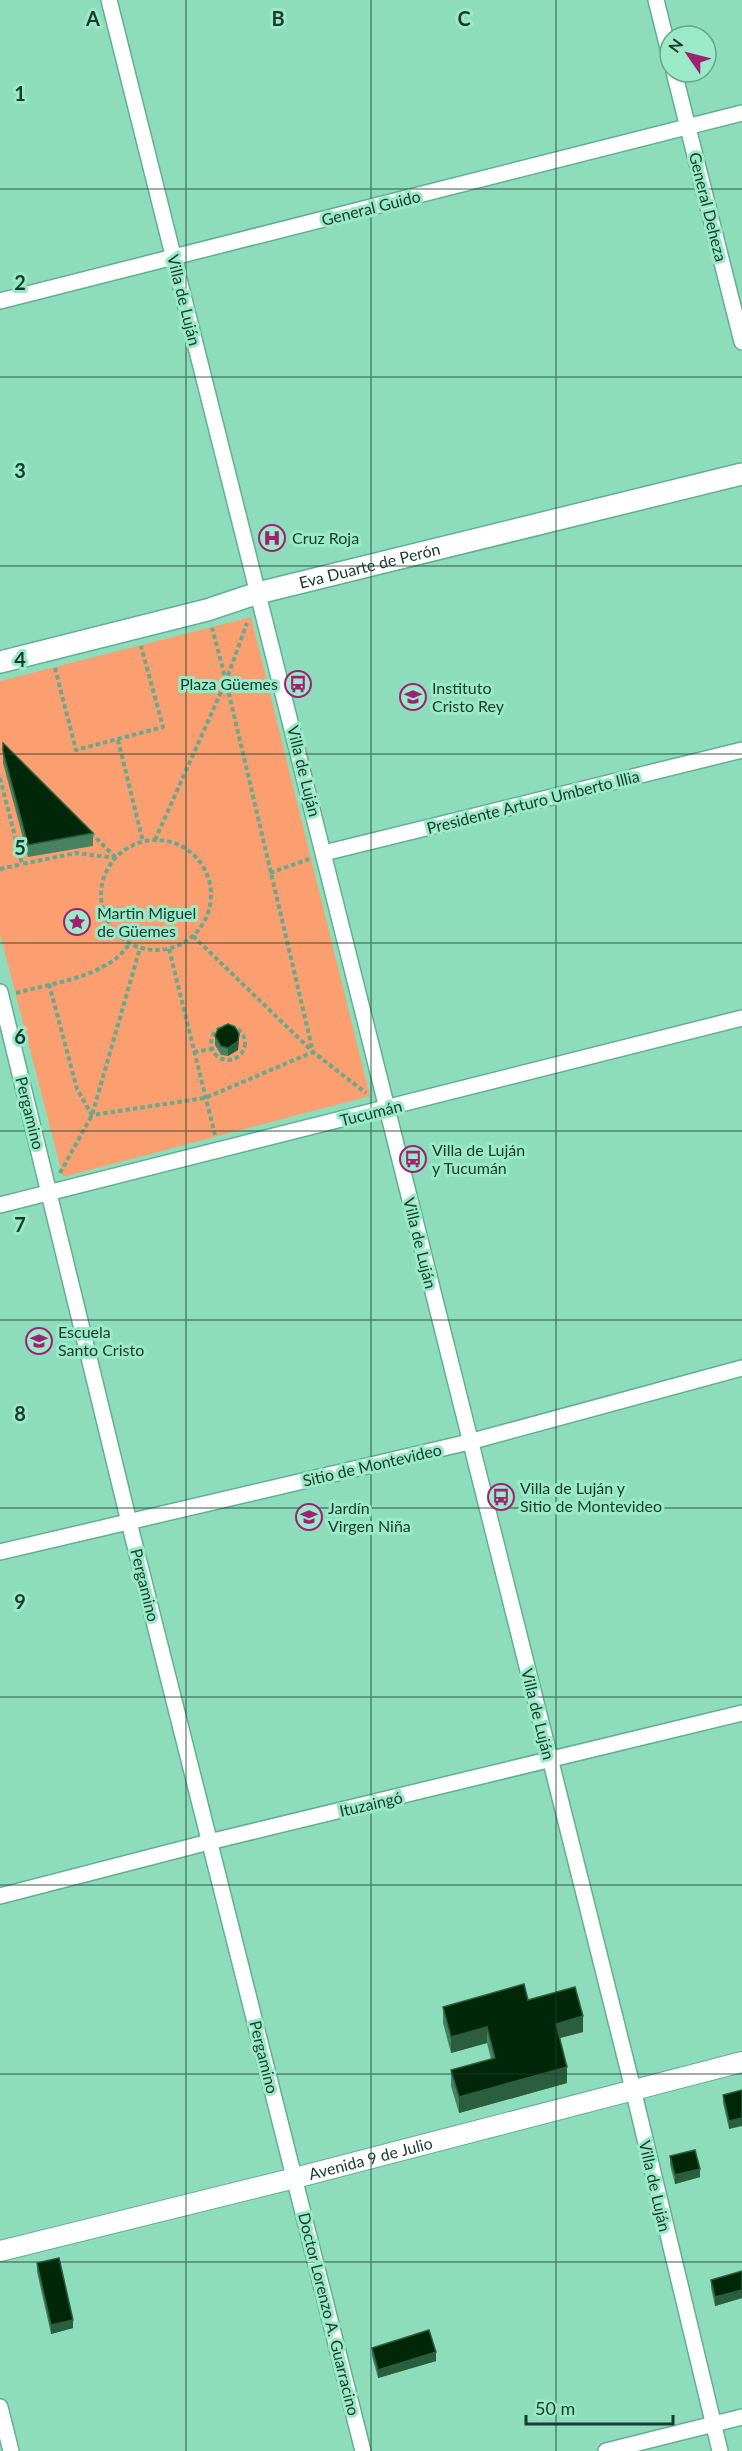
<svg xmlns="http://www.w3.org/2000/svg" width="742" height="2451" font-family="Lato,sans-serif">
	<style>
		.green { fill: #fb9f71 }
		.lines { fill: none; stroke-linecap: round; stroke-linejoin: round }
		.minor-casing { stroke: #61b092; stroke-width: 18 }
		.tertiary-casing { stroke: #61b092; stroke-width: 22 }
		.secondary-casing { stroke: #61b092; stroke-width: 24 }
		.path { stroke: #67a88e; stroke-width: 4; stroke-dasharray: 4.5 3; stroke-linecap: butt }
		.minor { stroke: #fff; stroke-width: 15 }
		.tertiary { stroke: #fff; stroke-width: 20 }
		.secondary { stroke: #fff; stroke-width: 21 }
		.wall { fill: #468262 }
		.shaded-wall { fill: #2a5e3e }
		.building { fill: #002707; stroke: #2a5e3e; stroke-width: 1.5 }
		.grid { fill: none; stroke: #193a2e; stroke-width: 1.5; stroke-opacity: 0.55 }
		.labels { text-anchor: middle; stroke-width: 6; stroke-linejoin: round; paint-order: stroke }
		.street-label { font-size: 16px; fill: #193a2e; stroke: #9aeaca }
		.poi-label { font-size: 16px; fill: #193a2e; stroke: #9aeaca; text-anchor: start }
		.grid-label { font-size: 20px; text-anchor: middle; font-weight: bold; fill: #193a2e; stroke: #9aeaca; stroke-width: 6; stroke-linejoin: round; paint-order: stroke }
	</style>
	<rect width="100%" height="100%" fill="#8dddbd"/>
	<polygon class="green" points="251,617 370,1096 63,1177 0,934 0,681"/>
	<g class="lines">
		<defs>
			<g id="minor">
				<polyline points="109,0 633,2089 720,2451"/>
				<polyline points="656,0 670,56"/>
				<polyline points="674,72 742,342"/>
				<polyline points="0,301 742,113"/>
				<polyline points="324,853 742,750"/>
				<polyline points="0,992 129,1522 363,2451"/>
				<polyline points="0,1205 742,1018"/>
				<polyline points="0,1552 469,1442 742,1368"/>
				<polyline points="0,1896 209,1842 742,1713"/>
				<polyline points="0,2407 11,2451"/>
				<polyline points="606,2451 742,2417"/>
			</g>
			<g id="tertiary">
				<path id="s1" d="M0,2251L295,2178L742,2062"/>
			</g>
			<g id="secondary">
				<path id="s2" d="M0,662L207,610L258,593L742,474"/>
			</g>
		</defs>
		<use href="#minor" class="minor-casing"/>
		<use href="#tertiary" class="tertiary-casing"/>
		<use href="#secondary" class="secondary-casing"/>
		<g class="path">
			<polyline points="55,668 76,750 163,727 141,646"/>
			<polyline points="118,740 143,842"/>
			<polyline points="0,778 22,864 76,853 116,858"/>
			<polyline points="91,833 115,857"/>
			<polyline points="155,840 226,681 247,623"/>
			<circle cx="156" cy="895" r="55"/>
			<polyline points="0,869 22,864"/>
			<polyline points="270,873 309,859"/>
			<polyline points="193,936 313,1052 366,1093"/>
			<polyline points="169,949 215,1135"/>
			<polyline points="49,984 77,1089 92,1115 205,1098 313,1052 226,681 212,628"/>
			<path d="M16,993C52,983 108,977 129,944"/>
			<circle cx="228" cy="1043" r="17"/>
			<polyline points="194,1052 212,1049"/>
			<polyline points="60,1173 92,1115 140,948"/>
		</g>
		<use href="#minor" class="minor"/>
		<use href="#tertiary" class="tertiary"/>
		<use href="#secondary" class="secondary"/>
	</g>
	<g class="wall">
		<polygon points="3,743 93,833 93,846 28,857 3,763"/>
		<polygon points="215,1036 239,1042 238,1050 228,1056 221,1055 215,1045"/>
		<polygon points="528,2000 583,2032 560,2038 567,2083 459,2113 451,2086 451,2070 491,2059 487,2043 451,2053 443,2023 443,2007"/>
		<polygon points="742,2090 729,2129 723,2103 723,2095"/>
		<polygon points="670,2156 700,2177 675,2184 670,2165"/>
		<polygon points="37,2263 73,2328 51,2334 37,2272"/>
		<polygon points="742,2271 742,2298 715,2306 711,2288 711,2280"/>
		<polygon points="372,2348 436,2361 378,2378 372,2356"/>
	</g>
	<g class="shaded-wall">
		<polygon points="239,1034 238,1050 228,1056 228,1048"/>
		<polygon points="583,2016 583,2032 556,2039 556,2024"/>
		<polygon points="487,2027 487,2043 451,2053 451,2037"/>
		<polygon points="567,2067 567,2083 459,2113 459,2097"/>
		<polygon points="742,2118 742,2126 729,2129 729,2121"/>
		<polygon points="700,2169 700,2177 675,2184 675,2175"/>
		<polygon points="742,2290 742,2298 715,2306 715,2297"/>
		<polygon points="73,2320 73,2328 51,2334 51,2325"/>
		<polygon points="436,2352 436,2361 378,2378 378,2370"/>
	</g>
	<g class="building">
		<polygon points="3,743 93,833 28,845 3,751"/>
		<polygon points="228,1024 235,1027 239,1034 238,1041 228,1048 221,1046 215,1036 218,1029"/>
		<polygon points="524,1984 528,2000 575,1987 583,2016 556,2024 567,2067 459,2097 451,2070 495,2058 487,2027 451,2037 443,2007"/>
		<polygon points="742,2090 742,2118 729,2121 723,2095"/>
		<polygon points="695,2150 700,2169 675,2175 670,2156"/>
		<polygon points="59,2258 73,2320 51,2325 37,2263"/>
		<polygon points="742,2271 742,2290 715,2297 711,2280"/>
		<polygon points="429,2330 436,2352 378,2370 372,2348"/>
	</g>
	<path class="grid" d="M186,0V2451M371,0V2451M556,0V2451M0,189H742M0,377H742M0,566H742M0,754H742M0,943H742M0,1131H742M0,1320H742M0,1508H742M0,1697H742M0,1885H742M0,2074H742M0,2262H742"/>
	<defs>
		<symbol id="hospital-ring" viewBox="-11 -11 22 22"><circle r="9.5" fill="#9aeaca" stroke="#a02072" stroke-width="1.5"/><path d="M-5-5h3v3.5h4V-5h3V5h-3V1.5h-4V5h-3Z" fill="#a02072"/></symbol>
		<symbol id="bus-ring" viewBox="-11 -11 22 22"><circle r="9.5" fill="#9aeaca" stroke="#a02072" stroke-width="1.5"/><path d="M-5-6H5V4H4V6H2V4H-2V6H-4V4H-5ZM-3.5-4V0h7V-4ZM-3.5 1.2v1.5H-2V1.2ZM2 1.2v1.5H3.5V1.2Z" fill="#a02072"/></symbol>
		<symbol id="school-ring" viewBox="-11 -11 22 22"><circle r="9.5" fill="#9aeaca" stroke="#a02072" stroke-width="1.5"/><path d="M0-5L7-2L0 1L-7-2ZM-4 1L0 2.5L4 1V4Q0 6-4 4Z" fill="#a02072"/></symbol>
		<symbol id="sight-ring" viewBox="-11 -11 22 22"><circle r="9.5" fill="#9aeaca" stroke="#a02072" stroke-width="1.5"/><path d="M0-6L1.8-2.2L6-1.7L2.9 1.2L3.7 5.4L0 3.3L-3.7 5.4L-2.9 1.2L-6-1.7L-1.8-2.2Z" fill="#a02072"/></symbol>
	</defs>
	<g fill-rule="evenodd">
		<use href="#hospital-ring" x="257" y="523" width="30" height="30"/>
		<use href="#bus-ring" x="283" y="669" width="30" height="30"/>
		<use href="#school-ring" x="398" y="682" width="30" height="30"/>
		<use href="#sight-ring" x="62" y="907" width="30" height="30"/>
		<use href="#bus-ring" x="398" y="1144" width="30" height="30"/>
		<use href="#school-ring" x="24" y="1326" width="30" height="30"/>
		<use href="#bus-ring" x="486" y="1482" width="30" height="30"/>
		<use href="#school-ring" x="294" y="1502" width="30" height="30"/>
	</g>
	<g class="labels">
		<g class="street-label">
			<text transform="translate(708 207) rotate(76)" y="6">General Deheza</text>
			<text transform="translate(371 208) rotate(-14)" y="6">General Guido</text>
			<text transform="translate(184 300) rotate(76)" y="6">Villa de Luján</text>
			<text dy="6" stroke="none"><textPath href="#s2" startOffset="382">Eva Duarte de Perón</textPath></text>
			<text transform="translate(304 771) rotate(76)" y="6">Villa de Luján</text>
			<text transform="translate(533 802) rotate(-14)" y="6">Presidente Arturo Umberto Illia</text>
			<text transform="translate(30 1113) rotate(76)" y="6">Pergamino</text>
			<text transform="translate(371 1113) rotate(-14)" y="6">Tucumán</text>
			<text transform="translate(420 1243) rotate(76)" y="6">Villa de Luján</text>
			<text transform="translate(372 1465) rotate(-13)" y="6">Sitio de Montevideo</text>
			<text transform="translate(145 1585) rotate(76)" y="6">Pergamino</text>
			<text transform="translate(538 1714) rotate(76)" y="6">Villa de Luján</text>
			<text transform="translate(371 1804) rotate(-13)" y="6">Ituzaingó</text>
			<text transform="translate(264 2057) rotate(76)" y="6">Pergamino</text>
			<text dy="6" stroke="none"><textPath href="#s1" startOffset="382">Avenida 9 de Julio</textPath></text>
			<text transform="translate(655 2186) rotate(77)" y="6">Villa de Luján</text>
			<text transform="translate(329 2314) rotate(76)" y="6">Doctor Lorenzo A. Guarracino</text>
		</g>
		<g class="poi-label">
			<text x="292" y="544">Cruz Roja</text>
			<text x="278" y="690" text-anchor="end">Plaza Güemes</text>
			<text x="432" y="694">Instituto<tspan x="432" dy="18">Cristo Rey</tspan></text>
			<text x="97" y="919">Martin Miguel<tspan x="97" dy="18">de Güemes</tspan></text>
			<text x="432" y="1156">Villa de Luján<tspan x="432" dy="18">y Tucumán</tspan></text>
			<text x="58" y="1338">Escuela<tspan x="58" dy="18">Santo Cristo</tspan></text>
			<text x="520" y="1494">Villa de Luján y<tspan x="520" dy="18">Sitio de Montevideo</tspan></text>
			<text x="328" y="1514">Jardín<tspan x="328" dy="18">Virgen Niña</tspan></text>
		</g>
	</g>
	<g class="grid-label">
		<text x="93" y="26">A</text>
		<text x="278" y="26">B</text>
		<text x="464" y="26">C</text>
		<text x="20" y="101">1</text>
		<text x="20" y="290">2</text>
		<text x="20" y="478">3</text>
		<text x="20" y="667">4</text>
		<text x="20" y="855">5</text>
		<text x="20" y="1044">6</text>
		<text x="20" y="1232">7</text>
		<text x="20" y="1421">8</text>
		<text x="20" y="1609">9</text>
	</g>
	<g transform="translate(688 54) rotate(305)"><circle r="28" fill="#9aeaca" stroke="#66a48c" stroke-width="1.5"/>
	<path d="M0-4.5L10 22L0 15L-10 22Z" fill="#a02072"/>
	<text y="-9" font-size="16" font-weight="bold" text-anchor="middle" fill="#193a2e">N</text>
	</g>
	<path d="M526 2415v9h147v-9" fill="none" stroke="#193a2e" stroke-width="3"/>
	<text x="535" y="2415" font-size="18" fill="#193a2e" stroke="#9aeaca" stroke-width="4.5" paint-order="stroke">50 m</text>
</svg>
